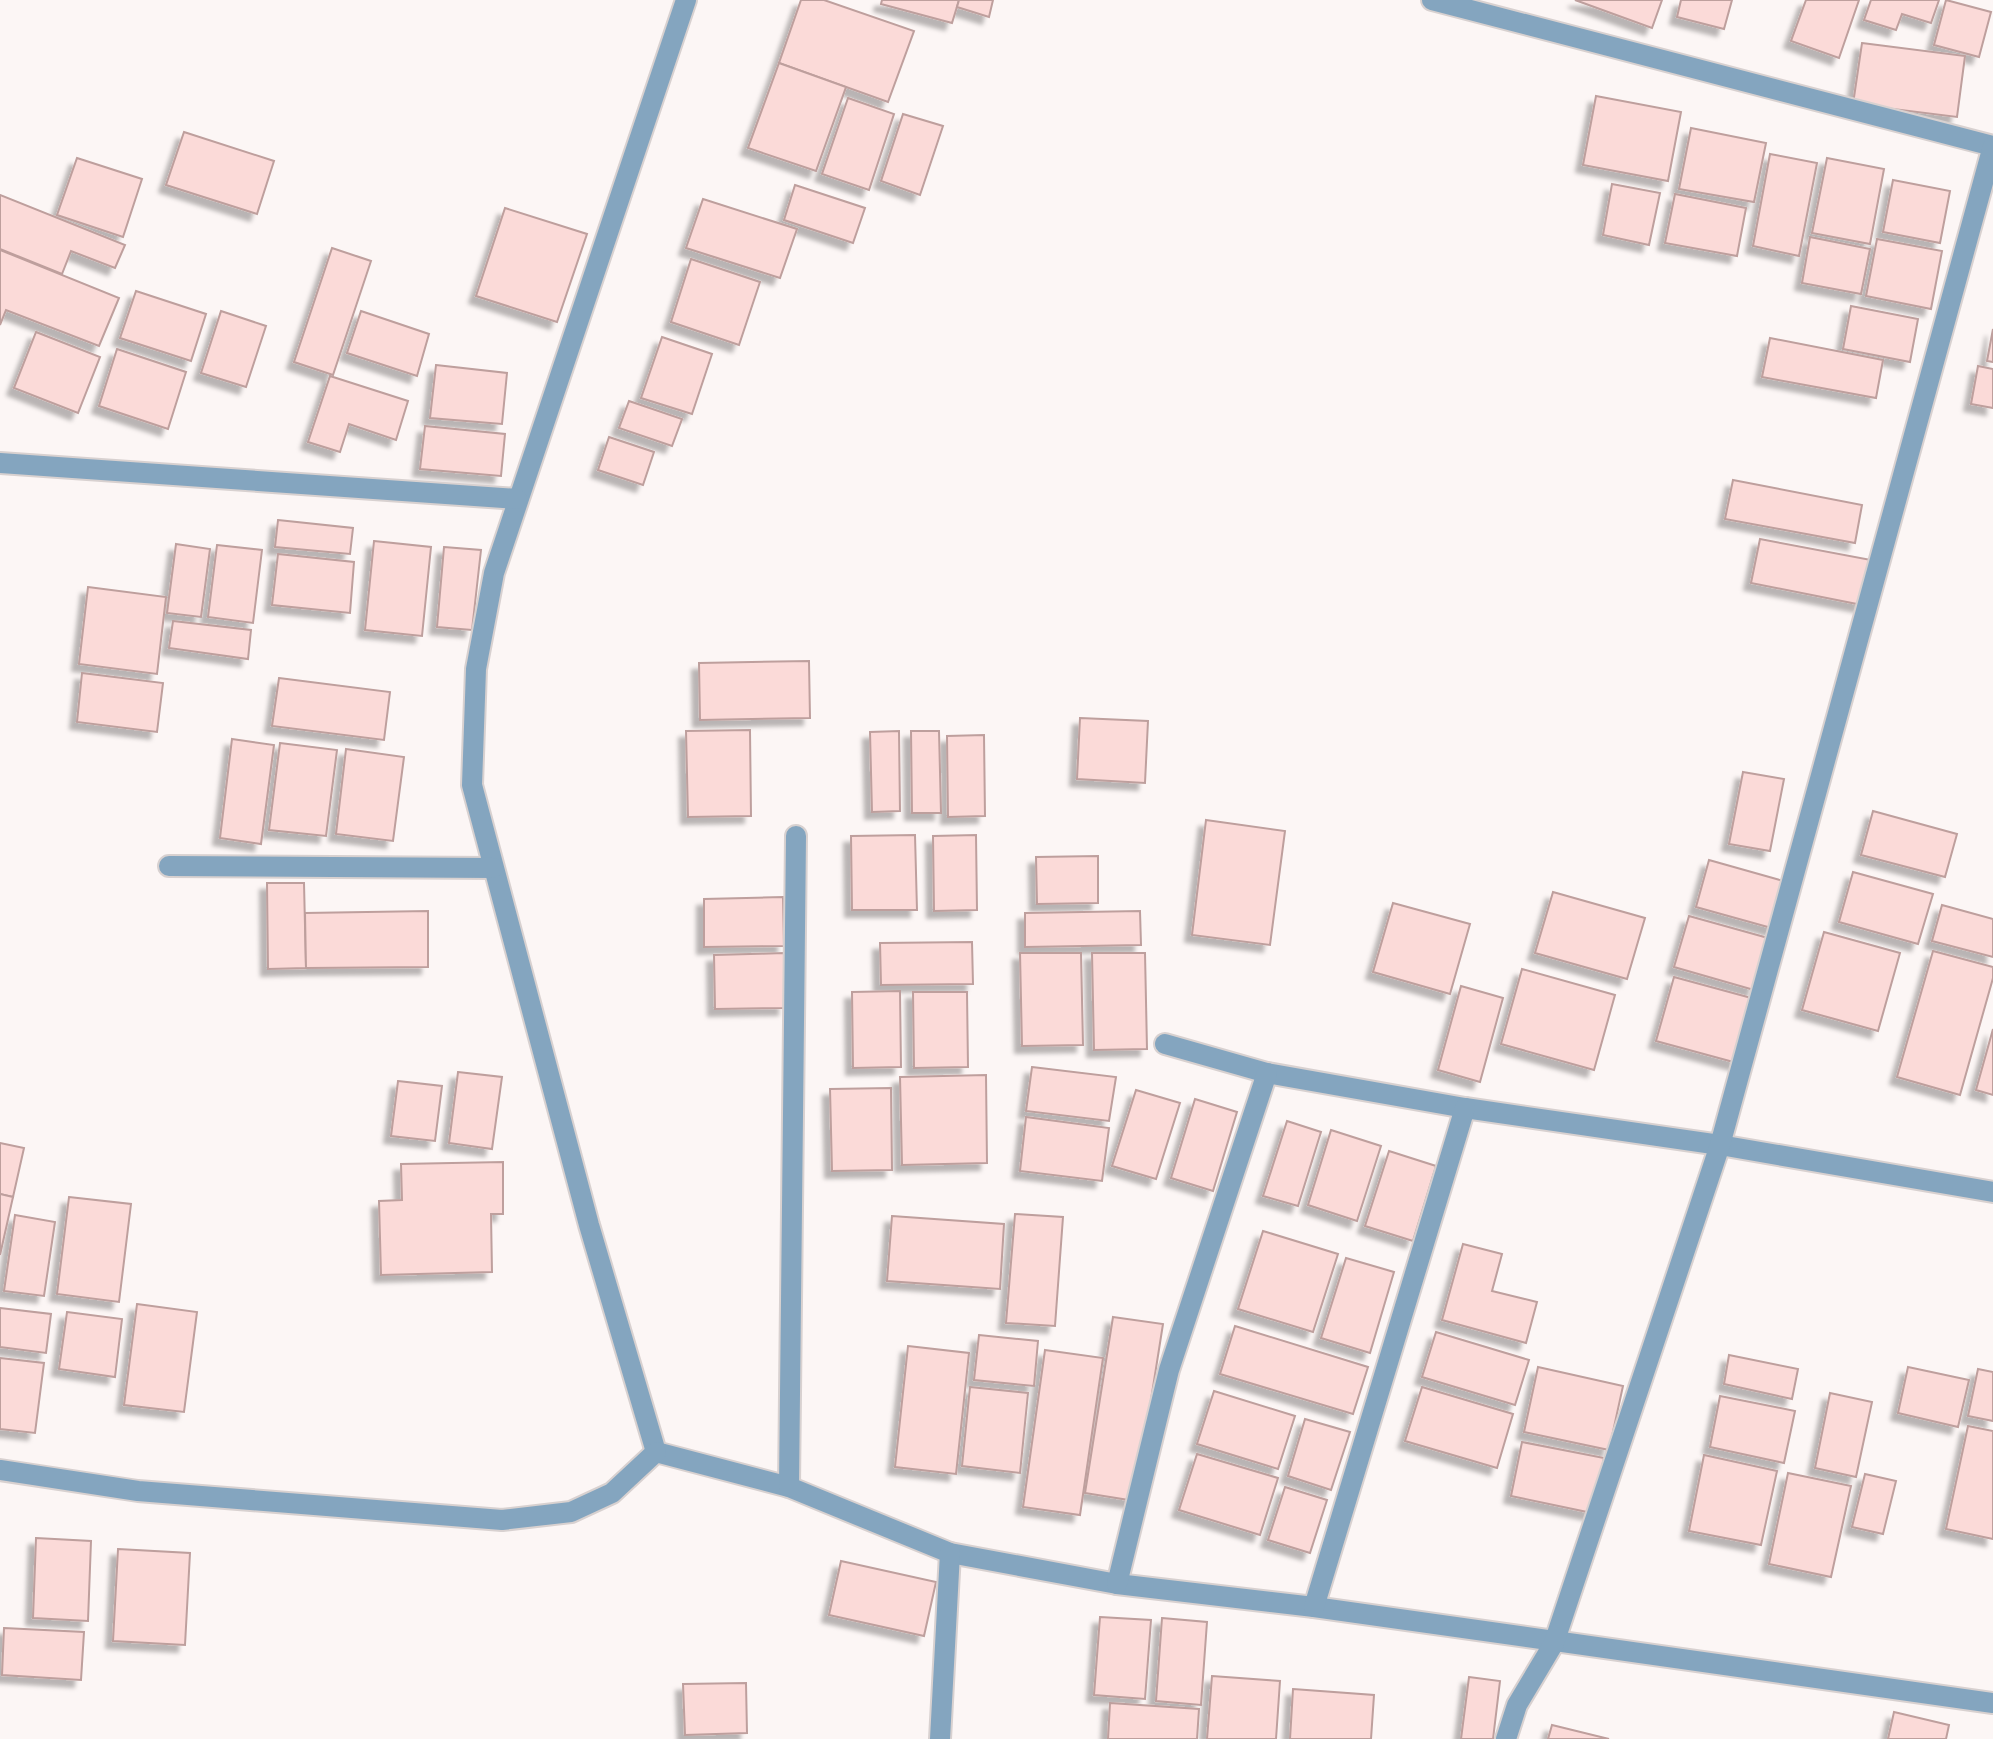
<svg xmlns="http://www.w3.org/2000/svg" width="1993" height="1739" font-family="Bitter,serif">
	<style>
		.building { fill: #fbdad8; stroke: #be9f9d; stroke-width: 2; filter: url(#shadow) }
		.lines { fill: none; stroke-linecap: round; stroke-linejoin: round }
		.minor-casing { stroke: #d8d1d0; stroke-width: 24 }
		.minor { stroke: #84a5bf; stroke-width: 20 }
	</style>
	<defs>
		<filter id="shadow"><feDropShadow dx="-7" dy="7" stdDeviation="2" flood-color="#0004"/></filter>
	</defs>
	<rect width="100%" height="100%" fill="#fcf6f5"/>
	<g class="building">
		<polygon points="801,0 824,0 914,31 888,102 779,63"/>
		<polygon points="882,0 959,0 952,23 881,4"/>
		<polygon points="959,0 993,0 989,17 957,7"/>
		<polygon points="1575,0 1662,0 1652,28"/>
		<polygon points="1681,0 1732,0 1724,29 1677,17"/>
		<polygon points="1806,0 1859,0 1839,58 1791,41"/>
		<polygon points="1871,0 1939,0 1931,23 1902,14 1896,30 1864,20"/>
		<polygon points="1946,0 1991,12 1979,57 1934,45"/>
		<polygon points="1862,43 1965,56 1957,117 1853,104"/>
		<polygon points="779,63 846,87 816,171 748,148"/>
		<polygon points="1596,96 1681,112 1668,181 1583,165"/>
		<polygon points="848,98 894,114 869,190 822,174"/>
		<polygon points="903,114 943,126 920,195 881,181"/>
		<polygon points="1691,128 1766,143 1754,202 1679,189"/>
		<polygon points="184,132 274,161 257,214 166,185"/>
		<polygon points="1770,154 1817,163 1799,256 1753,246"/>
		<polygon points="77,158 142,179 123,237 57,215"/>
		<polygon points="1827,158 1884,169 1870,244 1812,233"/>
		<polygon points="1893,180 1950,191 1940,243 1883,232"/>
		<polygon points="1612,184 1660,193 1649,245 1603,235"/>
		<polygon points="795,185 865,208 853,243 784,220"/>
		<polygon points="1675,194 1746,208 1737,256 1665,243"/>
		<polygon points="0,195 125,245 115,268 71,251 62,274 0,249"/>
		<polygon points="703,199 797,229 780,278 686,248"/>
		<polygon points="505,208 587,234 557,322 476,296"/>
		<polygon points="1810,237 1870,249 1861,294 1802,283"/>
		<polygon points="1877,239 1942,251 1931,309 1866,296"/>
		<polygon points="332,248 371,261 333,375 294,362"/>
		<polygon points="0,250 119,298 99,346 6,310 0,325"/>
		<polygon points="691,259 760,282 739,345 671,322"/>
		<polygon points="136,291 206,314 191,361 120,338"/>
		<polygon points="1851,306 1918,319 1910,362 1843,349"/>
		<polygon points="221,311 266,326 246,387 201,373"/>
		<polygon points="361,311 429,334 417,376 347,353"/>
		<polygon points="1993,329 1993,362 1987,361"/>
		<polygon points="36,332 100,357 78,413 14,388"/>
		<polygon points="662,337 712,354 692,414 641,398"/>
		<polygon points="1770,338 1883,360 1876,398 1762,377"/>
		<polygon points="117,349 186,372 168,429 99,406"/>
		<polygon points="436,365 507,373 502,424 430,418"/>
		<polygon points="1978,366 1993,369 1993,408 1971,404"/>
		<polygon points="330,376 408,401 396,440 349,424 340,452 308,442"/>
		<polygon points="629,401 682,419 672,446 619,428"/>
		<polygon points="425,426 505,434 501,476 420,469"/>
		<polygon points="609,437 654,452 643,485 598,470"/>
		<polygon points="1733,480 1862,505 1855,543 1725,519"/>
		<polygon points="278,520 353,528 350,554 275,547"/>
		<polygon points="1760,539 1871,560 1862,605 1751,583"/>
		<polygon points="374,541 431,547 422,636 365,630"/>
		<polygon points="176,544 210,549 201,617 167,613"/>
		<polygon points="217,545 262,550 253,623 208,617"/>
		<polygon points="444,547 481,550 472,630 437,627"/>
		<polygon points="278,554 354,562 350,613 272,605"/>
		<polygon points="88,587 166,597 157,674 79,664"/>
		<polygon points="173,621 251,630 248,659 169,648"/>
		<polygon points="809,661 810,718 700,720 699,663"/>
		<polygon points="82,673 163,683 157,732 77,722"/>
		<polygon points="279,678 390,692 384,740 272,726"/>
		<polygon points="1080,718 1148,721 1145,783 1077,779"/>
		<polygon points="750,730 751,816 688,817 686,731"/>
		<polygon points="899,731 900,811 872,812 870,732"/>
		<polygon points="911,731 939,731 941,813 912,813"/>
		<polygon points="984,735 985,816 948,817 947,736"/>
		<polygon points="232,739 274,745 261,844 220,838"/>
		<polygon points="280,743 337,750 326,836 269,830"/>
		<polygon points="346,749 404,757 393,841 336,834"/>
		<polygon points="1743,772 1784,779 1770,851 1729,844"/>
		<polygon points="1873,811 1957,834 1945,877 1861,855"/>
		<polygon points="1206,820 1285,831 1270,945 1192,935"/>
		<polygon points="915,835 917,910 852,910 851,836"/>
		<polygon points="976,835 977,910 934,911 933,836"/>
		<polygon points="1098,856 1098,903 1037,904 1036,857"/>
		<polygon points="1709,860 1787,882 1775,929 1696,907"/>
		<polygon points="1853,872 1933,894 1918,944 1839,922"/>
		<polygon points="267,883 304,883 306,968 268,969"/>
		<polygon points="1553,892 1645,918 1627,979 1535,953"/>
		<polygon points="783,897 784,946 704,947 704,899"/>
		<polygon points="1393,903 1470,924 1450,994 1373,972"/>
		<polygon points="1942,905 1993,919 1993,957 1932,941"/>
		<polygon points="428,911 428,967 306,968 305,913"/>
		<polygon points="1140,911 1141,945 1025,947 1025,913"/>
		<polygon points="1689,916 1768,938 1754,990 1674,967"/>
		<polygon points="1824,932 1900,953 1878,1031 1802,1010"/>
		<polygon points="972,942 973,984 881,985 880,943"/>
		<polygon points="1933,951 1993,967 1993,978 1960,1095 1897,1077"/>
		<polygon points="784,953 785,1008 715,1009 714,955"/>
		<polygon points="1020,953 1081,953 1083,1045 1022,1046"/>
		<polygon points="1092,953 1145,953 1147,1049 1094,1050"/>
		<polygon points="1522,969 1615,995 1594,1070 1501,1044"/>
		<polygon points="1674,977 1755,999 1737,1063 1656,1041"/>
		<polygon points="1461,986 1503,998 1480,1082 1438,1070"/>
		<polygon points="900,991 901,1067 853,1068 852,992"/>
		<polygon points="913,992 967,992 968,1067 914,1068"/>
		<polygon points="1993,1029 1993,1095 1976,1090"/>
		<polygon points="1032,1067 1116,1077 1109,1121 1026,1111"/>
		<polygon points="458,1072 502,1077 492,1149 449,1143"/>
		<polygon points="986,1075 987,1163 902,1165 900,1077"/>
		<polygon points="398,1081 442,1086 435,1141 391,1136"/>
		<polygon points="891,1088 892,1170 832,1171 830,1089"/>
		<polygon points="1136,1090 1180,1103 1156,1179 1112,1166"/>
		<polygon points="1195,1099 1237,1112 1213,1191 1171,1178"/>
		<polygon points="1026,1117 1109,1128 1102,1181 1020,1171"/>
		<polygon points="1287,1121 1321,1132 1298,1206 1263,1196"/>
		<polygon points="1331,1130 1381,1146 1357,1221 1308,1205"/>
		<polygon points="0,1143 24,1148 13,1197 0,1194"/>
		<polygon points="1389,1151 1436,1166 1413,1241 1365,1226"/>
		<polygon points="503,1162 503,1214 491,1214 492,1272 381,1275 379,1201 402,1200 401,1164"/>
		<polygon points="0,1194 13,1197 0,1255"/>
		<polygon points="69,1197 131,1204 119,1302 57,1294"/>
		<polygon points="1015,1214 1063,1217 1055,1326 1006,1323"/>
		<polygon points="15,1215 55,1222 44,1296 4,1291"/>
		<polygon points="892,1216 1004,1224 1000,1289 887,1281"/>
		<polygon points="1263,1231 1338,1254 1313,1332 1238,1309"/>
		<polygon points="1463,1244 1502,1254 1492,1291 1537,1302 1526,1343 1442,1320"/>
		<polygon points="1346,1258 1394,1272 1370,1353 1321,1338"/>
		<polygon points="137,1304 197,1312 184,1412 124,1405"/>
		<polygon points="0,1308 51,1314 46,1353 0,1347"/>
		<polygon points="67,1312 122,1319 115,1377 59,1369"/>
		<polygon points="1113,1317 1163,1324 1135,1501 1085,1493"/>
		<polygon points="1235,1326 1368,1367 1353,1414 1220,1374"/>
		<polygon points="1436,1332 1529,1360 1515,1405 1422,1377"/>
		<polygon points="979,1335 1038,1341 1034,1386 974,1380"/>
		<polygon points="908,1346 969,1353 956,1474 895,1467"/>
		<polygon points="1045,1350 1103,1358 1080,1515 1023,1507"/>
		<polygon points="1729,1355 1798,1369 1792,1399 1724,1384"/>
		<polygon points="0,1358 44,1363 35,1433 0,1429"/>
		<polygon points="1538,1367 1623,1386 1609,1450 1524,1432"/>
		<polygon points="1908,1367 1969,1380 1958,1427 1898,1413"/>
		<polygon points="1978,1369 1993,1372 1993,1421 1968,1416"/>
		<polygon points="970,1387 1028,1393 1020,1473 962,1466"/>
		<polygon points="1422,1387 1513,1414 1497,1468 1405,1441"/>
		<polygon points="1214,1391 1295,1416 1278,1469 1197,1444"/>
		<polygon points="1830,1393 1872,1402 1856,1477 1815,1468"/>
		<polygon points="1720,1396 1795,1411 1784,1463 1710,1447"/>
		<polygon points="1305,1419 1350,1432 1331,1490 1288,1476"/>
		<polygon points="1968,1426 1993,1431 1993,1539 1946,1529"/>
		<polygon points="1522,1442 1604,1458 1592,1513 1511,1496"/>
		<polygon points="1197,1454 1278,1478 1260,1535 1179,1510"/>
		<polygon points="1704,1455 1777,1471 1761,1545 1689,1531"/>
		<polygon points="1788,1473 1851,1486 1831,1577 1769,1564"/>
		<polygon points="1865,1474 1896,1481 1883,1534 1852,1527"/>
		<polygon points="1285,1487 1327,1500 1310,1553 1268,1540"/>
		<polygon points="36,1538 91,1541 88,1621 33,1618"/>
		<polygon points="118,1549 190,1553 185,1645 113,1641"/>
		<polygon points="841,1561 936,1582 924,1636 829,1615"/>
		<polygon points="1100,1617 1151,1620 1145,1699 1094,1695"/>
		<polygon points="1162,1618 1207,1622 1201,1705 1156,1701"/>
		<polygon points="4,1628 84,1632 81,1680 2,1675"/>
		<polygon points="1212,1676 1280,1681 1276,1739 1207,1739"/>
		<polygon points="1469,1677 1500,1681 1493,1739 1461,1739"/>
		<polygon points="746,1683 747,1733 685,1735 683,1684"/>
		<polygon points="1293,1689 1374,1695 1371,1739 1290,1739"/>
		<polygon points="1110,1703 1199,1709 1197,1739 1108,1739"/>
		<polygon points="1894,1712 1949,1725 1946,1739 1888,1739"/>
		<polygon points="1552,1725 1609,1739 1548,1739"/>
	</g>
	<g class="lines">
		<defs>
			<g id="minor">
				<polyline points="686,0 494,573 476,669 472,785 589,1225 656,1452 789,1487 950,1553 1117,1584 1314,1607 1993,1703"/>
				<polyline points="1432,0 1993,146"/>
				<polyline points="0,463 517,499"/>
				<polyline points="169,866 493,868"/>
				<polyline points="1165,1044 1267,1073 1465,1108 1720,1145 1993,1192"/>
				<polyline points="0,1470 138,1491 502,1520 571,1512 612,1493 656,1452"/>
				<polyline points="789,1487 796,836"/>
				<polyline points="1117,1584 1169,1370 1267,1073"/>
				<polyline points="1314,1607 1465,1108"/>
				<polyline points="940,1739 950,1553"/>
				<polyline points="1506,1739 1517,1705 1554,1643 1720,1145 1993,146"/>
			</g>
		</defs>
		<use href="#minor" class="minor-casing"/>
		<use href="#minor" class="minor"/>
	</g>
</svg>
